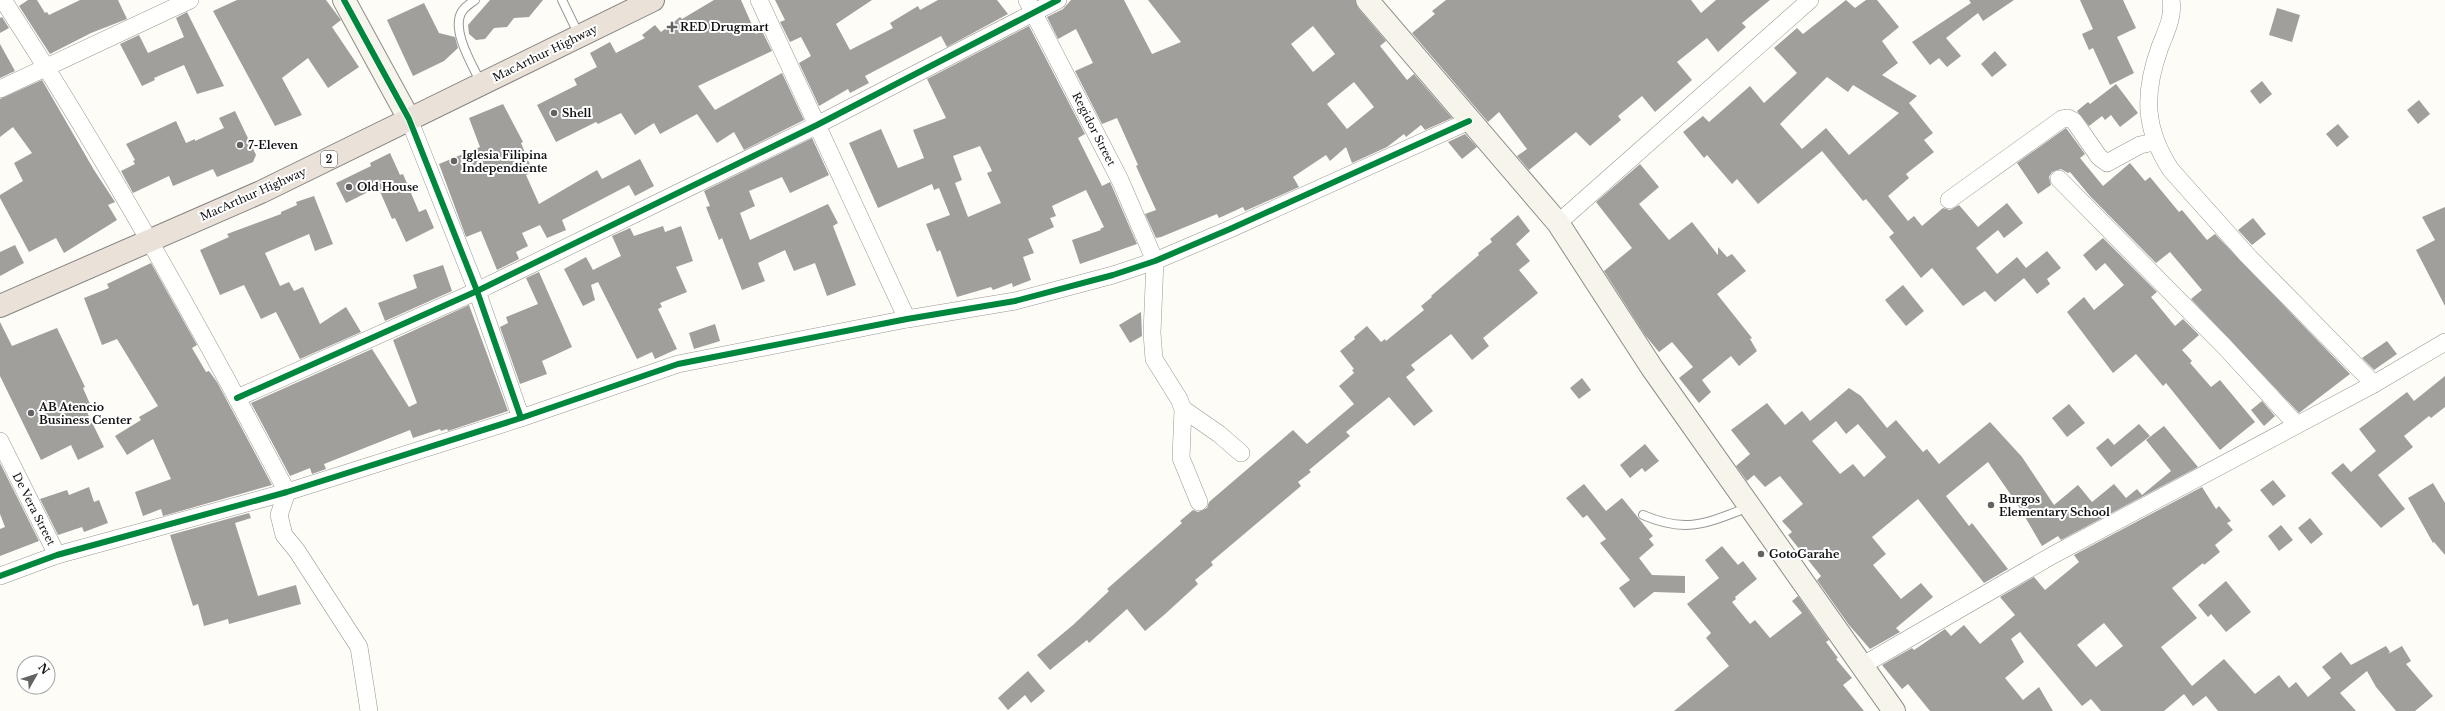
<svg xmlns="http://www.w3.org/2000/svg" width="2445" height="711" font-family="'Libre Baskerville',serif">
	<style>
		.building { fill: #a19f9c; fill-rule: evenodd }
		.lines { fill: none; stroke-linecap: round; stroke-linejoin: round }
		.lane-casing { stroke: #979795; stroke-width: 10 }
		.street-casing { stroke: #979795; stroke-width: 18 }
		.secondary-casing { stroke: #8e8d8b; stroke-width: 24 }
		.highway-casing { stroke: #858482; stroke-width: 24 }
		.lane { stroke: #fffffe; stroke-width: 8 }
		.street { stroke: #fffffe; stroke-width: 17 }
		.secondary { stroke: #f6f4eb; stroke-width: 22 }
		.highway { stroke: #eae1d8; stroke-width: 22 }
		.cycleway-casing { stroke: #fff; stroke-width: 8 }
		.cycleway { stroke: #00873e; stroke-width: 6 }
		.poi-dot { fill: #646362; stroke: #fff; stroke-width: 1.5 }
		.labels { text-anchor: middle; stroke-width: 4; stroke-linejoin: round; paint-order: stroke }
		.shield { fill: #fff; stroke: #585858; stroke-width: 1 }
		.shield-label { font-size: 10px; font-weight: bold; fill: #111 }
		.poi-label { font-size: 11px; font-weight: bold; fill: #111; stroke: #fff; text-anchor: start }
		.street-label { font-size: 11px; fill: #111; stroke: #fff }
	</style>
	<rect width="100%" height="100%" fill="#fdfcf7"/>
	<g class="building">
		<polygon points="28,0 37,0 45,13 47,12 49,15 80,0 118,0 127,19 91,33 50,54 19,6"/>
		<polygon points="237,0 326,0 341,20 332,27 359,67 328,88 308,58 282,78 302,115 275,126 213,11"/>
		<polygon points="490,0 543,0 529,17 514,18 507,27 494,28 485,39 476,40 469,34 468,25"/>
		<polygon points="714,0 741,0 756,34 762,31 772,51 698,86 715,110 782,73 804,120 744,150 734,132 717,143 697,114 660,134 654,123 635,135 621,113 598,124 596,122 556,142 537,105 577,85 574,79 597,67 590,53 610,42 616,53 645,38 642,35 655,25 661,32 680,17 682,19"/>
		<polygon points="775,0 872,0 836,24 850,50 893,28 890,23 918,6 920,10 938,0 997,0 1008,14 947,47 941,36 865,76 869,83 850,93 848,89 819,106 799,63 811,56 801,37 790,42 780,22 785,20"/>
		<path d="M1071,0H1124L1152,54L1181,42L1148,0H1355L1358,8L1386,41L1380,46L1407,80L1414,74L1452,118L1425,130L1421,125L1406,137L1404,134L1387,147L1352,163L1346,147L1330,161L1326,155L1293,177L1299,187L1245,211L1243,207L1219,218L1217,214L1161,237L1156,238L1145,214L1156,210L1136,166L1138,165L1117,118L1102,124L1075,71L1093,63L1076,29L1058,39L1047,17L1063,9ZM1313,26L1335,54L1313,72L1291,44ZM1354,82L1374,107L1347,129L1327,104Z"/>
		<polygon points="1446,0 1691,0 1701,13 1716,0 1770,0 1742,23 1746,27 1718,52 1707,38 1677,62 1692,80 1655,112 1642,96 1618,116 1621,120 1590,146 1576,132 1529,170 1517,156 1527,149 1499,112 1488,122 1412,33 1435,14 1432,11"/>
		<path d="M1846,0L1855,8L1866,0H1877L1899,27L1882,41L1898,63L1882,75L1917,96L1909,103L1933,133L1924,140L1934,152L1906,174L1909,178L1888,196L1908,221L1914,216L1922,226L1943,208L1950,210L1959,205L1978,227L2007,203L2023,223L2004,238L1998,230L1976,248L1997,274L2017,257L2026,268L2047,251L2061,268L2047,279L2050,284L2037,294L2024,278L1995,302L1985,291L1963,306L1932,268L1921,278L1889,237L1894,233L1866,199L1863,201L1822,151L1758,204L1737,179L1732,184L1707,155L1704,158L1683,132L1703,116L1709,122L1750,86L1764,103L1797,73L1774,48L1797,28L1803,34ZM1827,77L1848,92L1853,85L1899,113L1849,155L1826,128L1802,149L1780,124Z"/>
		<polygon points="1969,0 2014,0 1983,21 1978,13 1946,38 1961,56 1947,67 1939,58 1930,65 1912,42 1971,3"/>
		<polygon points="2080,0 2123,0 2136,28 2117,37 2134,73 2110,85 2093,48 2089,50 2082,34 2093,29"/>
		<polygon points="424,3 439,33 455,37 458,48 444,61 413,76 387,20"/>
		<polygon points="2277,8 2300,15 2292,42 2269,35"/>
		<polygon points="187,12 224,86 197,94 184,65 154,78 155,80 142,86 120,44 139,35 148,53 184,37 176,18"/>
		<polygon points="2,17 9,28 0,33 0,18"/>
		<path d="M1029,26L1085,134L1078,138L1102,186L1110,182L1137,244L1080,264L1072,240L1101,230L1100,229L1104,227L1086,190L1052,206L1056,216L1050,218L1054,227L1028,239L1034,253L1023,257L1031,280L1013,287L1012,283L993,290L991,287L957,297L940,250L937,252L926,224L950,215L939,188L934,190L932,184L878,208L849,143L881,129L898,168L924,158L913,130L946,118L927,79ZM980,146L992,171L987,173L1001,203L968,217L955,183L962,180L953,156Z"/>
		<polygon points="0,44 15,71 0,78"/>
		<polygon points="1995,51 2007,65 1992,77 1981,64"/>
		<polygon points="42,80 94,170 115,202 108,205 117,220 64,253 56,238 29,252 0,198 0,195 23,181 14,163 32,153 13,127 0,137 0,99"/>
		<polygon points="2262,81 2272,94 2260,104 2250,91"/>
		<polygon points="2116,84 2138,113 2120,127 2111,115 2105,120 2102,116 2089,126 2077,111 2088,102 2090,104"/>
		<polygon points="2419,100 2430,114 2418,124 2407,110"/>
		<polygon points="503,104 523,142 521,143 533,172 526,175 539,204 597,170 602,179 640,159 654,186 635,196 629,185 562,220 566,230 547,238 540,225 522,233 528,246 516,252 519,259 497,270 481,231 466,237 439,164 480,147 469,118"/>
		<polygon points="235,111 256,155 253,162 217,177 213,169 173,186 169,176 133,193 121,171 135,164 133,161 135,160 126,144 176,121 186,143 195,139 195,141 224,128 219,118"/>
		<polygon points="2338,124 2349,137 2337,147 2326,134"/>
		<polygon points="2066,128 2085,154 2080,158 2103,186 2130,163 2145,181 2150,177 2179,212 2182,210 2207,240 2215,234 2350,374 2299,413 2191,299 2202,290 2170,252 2156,263 2090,196 2070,172 2068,173 2061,169 2052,172 2049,177 2051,185 2038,194 2017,163"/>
		<polygon points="1465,134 1477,147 1462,159 1448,142"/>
		<polygon points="812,138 829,175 790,193 782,177 749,191 755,206 740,213 750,240 828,204 838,223 833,226 856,285 827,296 815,263 794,271 785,250 758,263 765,281 742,290 722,238 719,240 706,207 710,206 704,191"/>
		<polygon points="390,153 400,175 403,174 419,212 426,209 434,228 406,242 395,218 392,219 378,187 346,203 336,183 371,166 370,163"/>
		<polygon points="1640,164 1659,187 1639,204 1669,240 1692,222 1718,255 1718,247 1727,257 1732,254 1746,271 1717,294 1752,338 1750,339 1757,351 1739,366 1731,356 1702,380 1711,392 1699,403 1679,378 1693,367 1672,342 1659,352 1645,335 1604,271 1632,248 1596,202"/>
		<polygon points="314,196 333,244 315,251 309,234 265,253 280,286 289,282 294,291 303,287 320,324 346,307 361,332 300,359 276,312 261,319 244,285 220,295 200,250 229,237 227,234 281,214 281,212 297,205 296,202"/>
		<polygon points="2445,207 2445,306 2416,250 2435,240 2422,217"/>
		<polygon points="1518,215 1530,231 1516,244 1530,261 1519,270 1538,293 1483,338 1489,346 1472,360 1451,334 1411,365 1415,370 1406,377 1433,411 1414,426 1389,397 1346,432 1350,436 1309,470 1311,472 1298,482 1301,486 1211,562 1213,565 1195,580 1198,584 1164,615 1145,631 1127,609 1089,643 1087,640 1050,670 1037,655 1073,625 1109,591 1107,589 1182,523 1180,521 1193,510 1198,512 1207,508 1209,502 1293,430 1307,444 1354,404 1339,386 1354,373 1352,370 1354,369 1340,351 1355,339 1354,337 1367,326 1381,342 1385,339 1386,341 1424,310 1421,306 1432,297 1431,296 1479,255 1478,253 1492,242 1490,239"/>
		<polygon points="2253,218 2266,234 2252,245 2238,230"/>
		<polygon points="663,226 665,232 681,226 693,261 676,267 687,292 660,303 662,307 658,309 677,349 655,359 652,352 637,359 598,282 591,285 595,300 583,306 564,269 586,257 593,270 621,256 612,236 630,228 634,236"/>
		<polygon points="2103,238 2157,292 2151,297 2175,326 2183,319 2199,335 2182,350 2192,361 2190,363 2211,387 2220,380 2255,422 2220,450 2166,383 2163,386 2136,354 2113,373 2067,312 2084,297 2094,310 2124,285 2105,263 2096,271 2083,255"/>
		<polygon points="15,245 24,263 0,276 0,252"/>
		<polygon points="151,263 197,345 192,348 206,372 209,371 217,382 272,485 163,516 161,509 143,516 135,492 171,479 153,439 127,455 115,436 141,420 139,417 158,406 117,339 102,345 84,298 109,288 107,284"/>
		<polygon points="443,265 452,291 385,321 378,303 417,288 413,275"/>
		<polygon points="539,272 572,347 542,361 547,374 520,384 500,327 508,323 506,317 538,304 526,278"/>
		<polygon points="1903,285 1924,311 1906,326 1885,300"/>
		<polygon points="469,305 508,411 448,431 447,429 441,431 440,429 413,438 410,430 324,464 326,469 312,474 310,468 290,476 251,403 372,349 409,407 417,403 393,340"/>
		<polygon points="1141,312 1142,336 1130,343 1119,325"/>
		<polygon points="0,322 12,346 57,328 85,387 83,388 90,404 84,406 104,447 78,460 71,445 41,460 0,376"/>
		<polygon points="715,324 720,341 694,349 689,333"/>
		<polygon points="2387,341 2397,354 2374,370 2362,358"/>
		<polygon points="2445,376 2445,407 2431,418 2429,416 2404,436 2413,447 2378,475 2405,509 2381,528 2331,473 2343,463 2351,472 2376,451 2359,429 2407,392 2414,401"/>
		<polygon points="1582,378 1591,390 1579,399 1570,388"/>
		<path d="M1849,388L1861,396L1887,428L1896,420L1923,452L1927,449L1939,464L1990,422L2022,457L2054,505L2078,485L2092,502L2114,484L2126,498L2137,489L2142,495L2171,471L2146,440L2164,426L2198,467L2061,540L2058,536L2042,546L2018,505L1988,462L1946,496L1969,526L1972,523L2008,569L1984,583L1918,499L1872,537L1886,554L1873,565L1901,599L1921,583L1933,597L1896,628L1900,632L1870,649L1849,625L1817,580L1821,576L1788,535L1792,532L1782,521L1803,504L1780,476L1765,487L1754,475L1747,481L1736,466L1750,454L1731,430L1767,403L1785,425L1802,411L1810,421ZM1836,421L1846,434L1858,424L1886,457L1864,477L1853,464L1840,474L1812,441Z"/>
		<polygon points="2262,401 2275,416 2264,426 2251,410"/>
		<polygon points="2069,404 2085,423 2067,437 2052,418"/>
		<polygon points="2139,424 2150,436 2111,467 2096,448 2108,438 2114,445"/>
		<polygon points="1645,444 1659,461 1645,472 1642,468 1630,478 1620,465"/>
		<polygon points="0,463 39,541 0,556 0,529 5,527 0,514"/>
		<polygon points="2273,480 2286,496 2273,506 2260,490"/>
		<polygon points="2433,483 2445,503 2445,555 2434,542 2433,543 2408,498"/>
		<polygon points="1584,484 1606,511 1622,498 1653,536 1649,539 1654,545 1639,558 1652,575 1685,576 1685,593 1654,592 1634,608 1619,588 1630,580 1600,543 1606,539 1587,515 1583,518 1566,498"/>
		<polygon points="89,487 94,502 99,500 108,523 84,532 82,527 58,535 40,499 67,490 69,495"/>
		<path d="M2202,487L2216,509L2219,506L2231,521L2227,523L2233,530L2215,545L2220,552L2204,565L2203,563L2172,588L2197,618L2161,647L2192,686L2224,659L2255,694L2279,675L2289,688L2296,682L2308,697L2331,678L2322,667L2341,652L2351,665L2386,646L2390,652L2388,654L2402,646L2411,661L2406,664L2433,696L2415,711H2396L2376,687L2367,671L2340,693L2356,711H2218L2206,696L2193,706L2184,694L2164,711H2101L2091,699L2082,706L2020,632L2011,639L2024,662L2005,678L2023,700L2039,687L2053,711H1930L1908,684L1902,689L1882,665L1912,648L1914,650L1945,629L1951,636L1964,625L1980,644L2015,615L2000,597L2034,577L2045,590L2079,562L2074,555ZM2104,623L2123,646L2096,667L2077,645Z"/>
		<polygon points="249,513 251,518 235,523 258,596 296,585 301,604 229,624 228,619 204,626 198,604 193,606 170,535"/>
		<polygon points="2310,518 2323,534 2311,544 2298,528"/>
		<polygon points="2281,525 2293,540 2279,551 2268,536"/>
		<polygon points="1722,546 1738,565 1743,561 1757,579 1735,597 1736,599 1732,602 1750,624 1755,620 1770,638 1802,613 1792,601 1798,596 1829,640 1826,642 1838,658 1836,659 1852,678 1843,685 1864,711 1674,711 1729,666 1706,638 1711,633 1687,604 1719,578 1705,560"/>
		<polygon points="2226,581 2251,612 2226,632 2211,614 2208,617 2198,605"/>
		<polygon points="1028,671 1045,691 1031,703 1025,695 1008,710 998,698"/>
	</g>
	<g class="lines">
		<defs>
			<g id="lane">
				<path d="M475,0C471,3 466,6 463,10C449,28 473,66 481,83"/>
				<polyline points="562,0 579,35"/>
				<path d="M1643,515C1687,534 1707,523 1749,507"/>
			</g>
			<g id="street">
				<path d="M3,0C106,158 199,325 287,492L279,515L284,535L297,551L359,647L369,711"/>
				<polyline points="759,0 907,319"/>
				<polyline points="1027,0 1120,180 1155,261 1152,333 1154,359 1179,399 1183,409 1181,458 1199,502"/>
				<path d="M2171,0C2174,17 2166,31 2160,47C2143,94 2144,129 2171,170L2247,255L2374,384"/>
				<polyline points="0,89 190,0"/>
				<polyline points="2059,179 2224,346 2296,424"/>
				<polyline points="1949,200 2062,119 2068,118 2074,121 2099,157 2107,163 2140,145 2154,142"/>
				<polyline points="1558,223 1810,0"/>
				<polyline points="237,398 477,291 817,125 1058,0"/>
				<polyline points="1183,409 1219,434 1241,453"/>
				<polyline points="521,418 678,364 907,319 1015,301 1113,275 1155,261 1230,229 1469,121"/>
				<polyline points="0,441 57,555"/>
				<polyline points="0,576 57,555 287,492 521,418 477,291 409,119"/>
				<polyline points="1863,665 2053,555 2374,384 2445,342"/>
			</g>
			<g id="secondary">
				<polyline points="344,0 409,119"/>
				<polyline points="1367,0 1558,223 1652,368 1894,711"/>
			</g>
			<polyline id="highway" points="0,306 261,192 653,0"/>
		</defs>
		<use href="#lane" class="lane-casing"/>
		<use href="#street" class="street-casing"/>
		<use href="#secondary" class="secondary-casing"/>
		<use href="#highway" class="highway-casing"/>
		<use href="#lane" class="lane"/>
		<use href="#street" class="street"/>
		<use href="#secondary" class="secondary"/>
		<use href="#highway" class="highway"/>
		<defs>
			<g id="cycleway">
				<polyline points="237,398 477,291 817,125 1058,0"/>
				<polyline points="521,418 678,364 907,319 1015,301 1113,275 1155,261 1230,229 1469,121"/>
				<polyline points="0,576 57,555 287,492 521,418 477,291 409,119 344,0"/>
			</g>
		</defs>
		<use href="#cycleway" class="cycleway-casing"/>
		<use href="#cycleway" class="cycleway"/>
	</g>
	<g class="poi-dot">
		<path d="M670 21h4v4h4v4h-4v4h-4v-4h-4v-4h4z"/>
		<circle cx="554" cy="113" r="4"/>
		<circle cx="240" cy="145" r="4"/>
		<circle cx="454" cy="161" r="4"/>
		<circle cx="349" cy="187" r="4"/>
		<circle cx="31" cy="413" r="4"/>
		<circle cx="1991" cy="505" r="4"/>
		<circle cx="1761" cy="554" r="4"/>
	</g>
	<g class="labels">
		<rect class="shield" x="321" y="151" width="16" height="16" rx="3"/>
		<g class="shield-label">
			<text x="329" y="163">2</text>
		</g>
		<g class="poi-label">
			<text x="680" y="31">RED Drugmart</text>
			<text x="562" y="117">Shell</text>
			<text x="248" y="149">7-Eleven</text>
			<text x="462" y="159">Iglesia Filipina<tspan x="462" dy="13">Independiente</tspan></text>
			<text x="357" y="191">Old House</text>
			<text x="39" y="411">AB Atencio<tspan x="39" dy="13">Business Center</tspan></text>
			<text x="1999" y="503">Burgos<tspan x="1999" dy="13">Elementary School</tspan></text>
			<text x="1769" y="558">GotoGarahe</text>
		</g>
		<g class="street-label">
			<text transform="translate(545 53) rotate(-26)" y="4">MacArthur Highway</text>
			<text transform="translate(1094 129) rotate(63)" y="4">Regidor Street</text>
			<text transform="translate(253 194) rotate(-24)" y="4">MacArthur Highway</text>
			<text transform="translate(34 509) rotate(63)" y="4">De Vera Street</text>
		</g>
	</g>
	<g transform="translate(36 675) rotate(51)"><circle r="19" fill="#ffffff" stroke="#a0a0a0"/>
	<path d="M0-3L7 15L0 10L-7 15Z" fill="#646362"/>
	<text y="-6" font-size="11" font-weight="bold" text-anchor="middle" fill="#111111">N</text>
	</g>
</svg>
